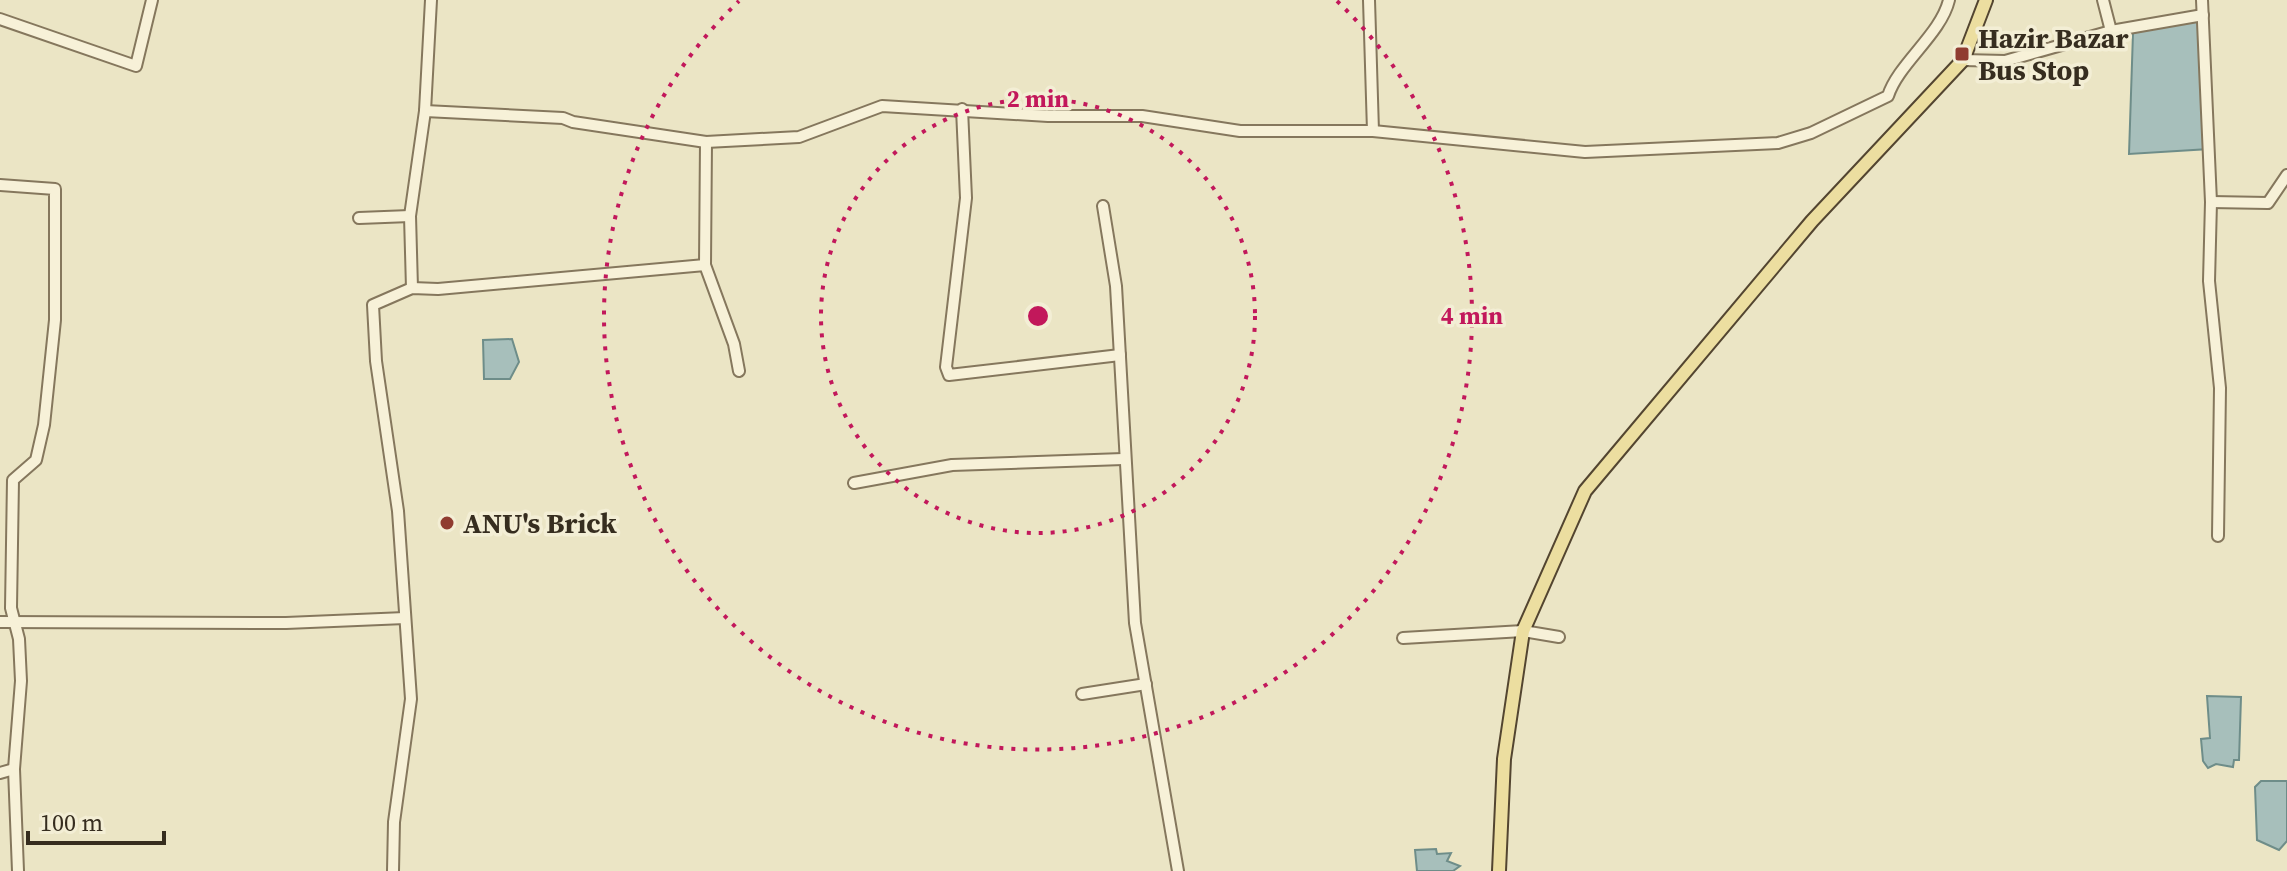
<svg xmlns="http://www.w3.org/2000/svg" width="2287" height="871" font-family="'Source Serif 4',serif">
	<style>
		.water { fill: #a7bfbb; stroke: #6e8d89; stroke-width: 2 }
		.lines { fill: none; stroke-linecap: round; stroke-linejoin: round }
		.minor-casing { stroke: #85775d; stroke-width: 14 }
		.major-casing { stroke: #534530; stroke-width: 16 }
		.minor { stroke: #f7f1d8; stroke-width: 10 }
		.major { stroke: #ecdea0; stroke-width: 12 }
		.ring { fill: none; stroke: #c2185b; stroke-width: 4; stroke-dasharray: 4 8 }
		.poi-dot { fill: #903c30; stroke: #f3eed5; stroke-width: 3 }
		.labels { text-anchor: middle; stroke-width: 7; stroke-linejoin: round; paint-order: stroke }
		.poi-label { font-size: 28px; font-weight: bold; fill: #362d1f; stroke: #f3eed5; text-anchor: start }
		.centre { fill: #c2185b; stroke: #f3eed5; stroke-width: 4 }
		.ring-label { font-size: 24px; text-anchor: middle; font-weight: bold; fill: #c2185b; stroke: #f3eed5; stroke-width: 7; stroke-linejoin: round; paint-order: stroke }
	</style>
	<rect width="100%" height="100%" fill="#ebe5c5"/>
	<g class="water">
		<polygon points="2198,16 2209,149 2129,154 2133,33"/>
		<polygon points="512,339 519,362 510,379 484,379 483,340"/>
		<polygon points="2207,696 2241,697 2239,760 2234,760 2233,767 2216,764 2208,768 2203,761 2201,739 2210,738"/>
		<polygon points="2261,781 2287,781 2287,841 2279,850 2257,840 2255,787"/>
		<polygon points="1436,849 1437,854 1451,853 1447,861 1460,866 1453,871 1417,871 1415,850"/>
	</g>
	<g class="lines">
		<defs>
			<g id="minor">
				<polyline points="1369,0 1373,131"/>
				<polyline points="2103,0 2111,31 2203,15"/>
				<polyline points="2202,0 2211,202 2209,281 2220,388 2218,536"/>
				<polyline points="0,19 136,66 152,0"/>
				<polyline points="1963,60 2005,61 2111,31"/>
				<polyline points="962,109 966,198 946,367 949,375 1120,355"/>
				<path d="M425,111L563,118L573,122L706,142L799,137L882,106L1048,116H1142L1240,131H1373L1585,152L1778,143L1811,133L1888,96C1898,64 1941,34 1949,0"/>
				<polyline points="706,142 705,265 734,344 739,371"/>
				<polyline points="0,185 55,189 55,320 44,425 36,460 13,480 11,608 19,639 21,681 14,769 18,871"/>
				<polyline points="2211,202 2268,203 2287,175"/>
				<polyline points="1103,206 1116,286 1135,623 1178,871"/>
				<polyline points="359,218 410,216"/>
				<polyline points="412,288 410,216 425,111 431,0"/>
				<polyline points="854,483 952,465 1123,459"/>
				<polyline points="0,622 286,623 405,618"/>
				<polyline points="1403,638 1523,631 1559,637"/>
				<polyline points="1082,694 1146,684"/>
				<polyline points="0,773 14,769"/>
				<polyline points="393,871 394,822 411,699 398,511 376,361 373,305 412,288 438,289 705,265"/>
			</g>
			<polyline id="major" points="1499,871 1504,759 1523,631 1585,491 1812,221 1963,60 1986,0"/>
		</defs>
		<use href="#minor" class="minor-casing"/>
		<use href="#major" class="major-casing"/>
		<use href="#minor" class="minor"/>
		<use href="#major" class="major"/>
	</g>
	<g class="ring">
		<circle cx="1038" cy="316" r="217"/>
		<path d="M1337 1A434 434 0 1 1 739 1"/>
	</g>
	<g class="poi-dot">
		<rect x="1954" y="46" width="16" height="16" rx="4"/>
		<circle cx="447" cy="523" r="8"/>
	</g>
	<g class="labels">
		<g class="poi-label">
			<text x="1978" y="48">Hazir Bazar<tspan x="1978" dy="32">Bus Stop</tspan></text>
			<text x="463" y="533">ANU's Brick</text>
		</g>
	</g>
	<circle cx="1038" cy="316" r="12" class="centre"/>
	<g class="ring-label">
		<text x="1038" y="107">2 min</text>
		<text x="1472" y="324">4 min</text>
	</g>
	<path d="M28 831v12h136v-12" fill="none" stroke="#362d1f" stroke-width="4"/>
	<text x="40" y="831" font-size="24" fill="#362d1f" stroke="#f3eed5" stroke-width="6" paint-order="stroke">100 m</text>
</svg>
